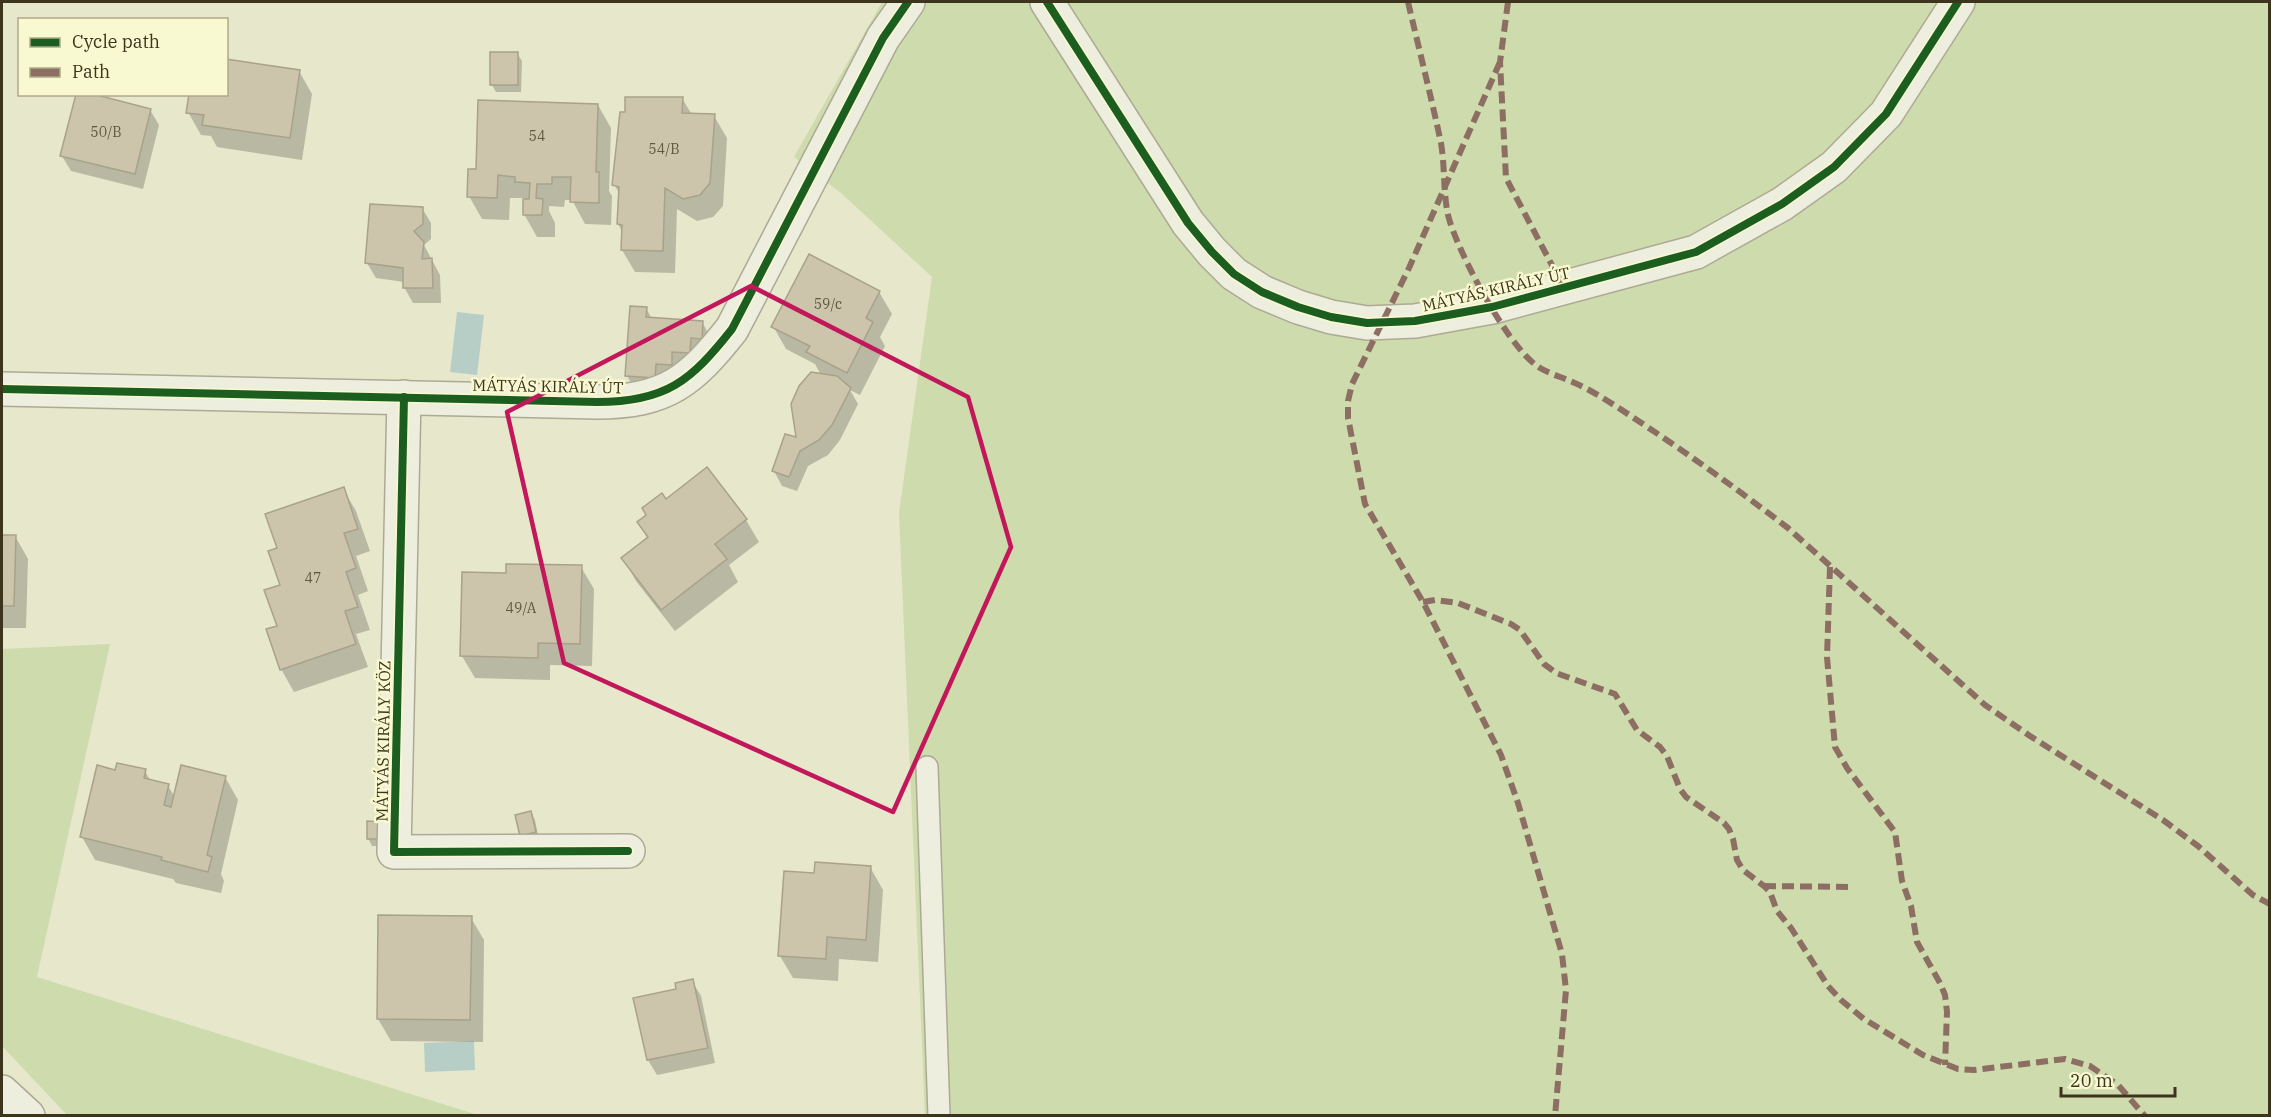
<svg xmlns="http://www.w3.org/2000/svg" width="2271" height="1117" font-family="'IBM Plex Serif',serif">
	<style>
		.green { fill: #cedbad }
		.water { fill: #b7cec6 }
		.shadow { fill: #0003 }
		.building { fill: #ccc5ac; stroke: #a8a28b; stroke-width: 1.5 }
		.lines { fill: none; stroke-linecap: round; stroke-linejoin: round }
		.service-casing { stroke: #acaa95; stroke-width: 24 }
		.minor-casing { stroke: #acaa95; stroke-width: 36 }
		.service { stroke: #eeeede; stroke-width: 21 }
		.minor { stroke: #eeeede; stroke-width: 33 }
		.quiet { stroke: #8d6e63; stroke-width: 6; stroke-dasharray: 12 6; stroke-linecap: butt }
		.cycleway-casing { stroke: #f9f9d1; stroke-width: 11 }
		.cycleway { stroke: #1b5e20; stroke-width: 8 }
		.marked { fill: none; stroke: #c2185b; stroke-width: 4.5; stroke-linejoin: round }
		.labels { text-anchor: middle; stroke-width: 5; stroke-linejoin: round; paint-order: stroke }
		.number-label { font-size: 14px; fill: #605840 }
		.street-label { font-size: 16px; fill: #3c341c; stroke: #f9f9d1 }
	</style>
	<rect width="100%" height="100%" fill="#e7e7cc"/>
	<g class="green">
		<polygon points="882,2 2269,2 2269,1115 925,1115 899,513 932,277 841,193 794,157"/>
		<polygon points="110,644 37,977 478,1115 67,1115 2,1046 2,649"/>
	</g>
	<g class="water">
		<polygon points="457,312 484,315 477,375 450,372"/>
		<polygon points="474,1041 475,1070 425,1072 424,1043"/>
	</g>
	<g class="shadow">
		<polygon points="517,53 522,61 521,92 496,92 492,85"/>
		<polygon points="299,71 312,94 302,160 217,147 211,136 201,135 188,112 226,94"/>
		<polygon points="682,98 692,115 714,116 727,138 723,206 713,217 697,221 677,209 675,273 635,272 622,250 623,233 618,224 620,195 614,184"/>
		<polygon points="598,105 611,128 609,191 612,196 611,225 585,224 572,200 565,200 564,207 549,206 549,211 555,223 555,237 537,237 524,214 525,198 510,198 509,220 482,219 469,196 477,171"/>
		<polygon points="150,110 159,125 143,189 71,171 62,156"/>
		<polygon points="422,208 431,223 431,239 424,245 440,275 441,303 413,303 404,287 404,282 376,278 367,263"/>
		<polygon points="879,292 892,314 880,337 885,346 860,395 850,390 858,404 840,440 828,455 808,466 797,491 782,486 774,471 797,439 821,375 815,364 786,349 773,326"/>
		<polygon points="646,308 652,319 702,322 711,338 710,354 636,391 627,376"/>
		<polygon points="343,489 356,511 370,551 356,556 368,591 358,595 370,630 356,634 368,667 294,692 281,669 279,627 282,586 279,549"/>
		<polygon points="666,501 746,520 759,542 729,565 738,582 675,631 636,581 623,558 648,539 638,523"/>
		<polygon points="2,536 15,536 28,559 26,628 2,628"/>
		<polygon points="581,567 594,589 592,666 550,665 550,680 475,678 462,656 507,574"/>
		<polygon points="145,771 151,782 168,786 175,797 225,777 238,800 221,874 224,881 221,893 176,883 173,879 95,860 82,837 116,772"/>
		<polygon points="531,813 535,820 539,840 521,836"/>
		<polygon points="368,823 386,846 372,846 368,838"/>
		<polygon points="870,867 883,890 878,962 839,959 838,981 793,978 780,956 816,875"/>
		<polygon points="471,918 484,940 483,1042 391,1041 378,1019"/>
		<polygon points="692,981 701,996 715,1063 657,1075 648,1060 635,999 677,990"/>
	</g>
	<g class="building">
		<rect x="490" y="52" width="28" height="33"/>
		<polygon points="226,59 300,70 290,138 202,125 204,115 186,113 189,94 226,94"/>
		<polygon points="76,94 93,94 151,109 135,174 60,156"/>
		<polygon points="625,97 683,97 682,113 715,114 710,183 700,195 683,199 665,188 663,251 621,250 622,225 617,224 619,187 612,185 620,112 625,112"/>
		<polygon points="478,100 598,104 596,172 599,172 599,203 570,202 571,177 552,177 552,184 537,184 536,198 543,199 542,215 523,215 523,199 529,199 530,183 515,182 515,177 498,175 497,198 467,197 468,169 476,169"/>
		<polygon points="370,204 423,207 423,224 414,231 424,242 422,259 432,258 433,288 403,288 403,268 365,263"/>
		<polygon points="809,254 880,291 866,318 873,322 847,373 806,352 810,346 771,327"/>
		<polygon points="630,306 647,307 646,317 703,321 702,339 691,338 690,353 672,352 672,365 656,364 655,378 625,376"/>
		<polygon points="811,372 837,376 851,388 832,425 819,440 800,451 789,477 772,471 785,434 796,437 791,404 799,386"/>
		<polygon points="707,467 747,519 715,544 727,559 661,610 621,558 648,537 637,522 646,515 642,508 662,493 666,499"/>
		<polygon points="344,487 358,529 344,533 356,568 346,572 358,607 345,611 356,644 280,670 266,629 277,626 264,590 280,585 268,551 277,548 265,514"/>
		<polygon points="2,535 16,535 14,606 2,606"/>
		<polygon points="506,564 582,565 580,644 538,643 538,658 460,656 462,572 506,573"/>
		<polygon points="117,763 146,769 144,778 169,784 164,805 171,807 181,765 226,776 207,855 212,857 208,872 161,860 162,857 80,837 97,765 115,770"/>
		<polygon points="531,811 536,832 520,836 515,815"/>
		<polygon points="367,821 383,822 383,839 367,839"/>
		<polygon points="815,862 871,866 866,940 827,937 826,959 778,956 784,871 814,873"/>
		<polygon points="378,915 472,916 470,1020 377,1019"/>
		<polygon points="693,979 708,1048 647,1060 633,998 676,989 675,983"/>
	</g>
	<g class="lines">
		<defs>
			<polyline id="service" points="927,767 939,1116"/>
			<g id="minor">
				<polyline points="1047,2 1188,223 1212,252 1234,274 1262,292 1298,307 1331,317 1367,323 1415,321 1492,307 1696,252 1782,204 1834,167 1886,114 1958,2"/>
				<path d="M2,389L597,402C666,402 691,381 732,329L883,38L908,2"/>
				<polyline points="404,397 394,852 628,851"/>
				<polyline points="2,1092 28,1116"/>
			</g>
		</defs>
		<use href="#service" class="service-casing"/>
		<use href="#minor" class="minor-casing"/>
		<use href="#service" class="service"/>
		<use href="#minor" class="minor"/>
		<g class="quiet">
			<path d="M1408,2C1419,49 1431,96 1441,143C1445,167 1443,191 1448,215C1457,251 1507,345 1537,366C1547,373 1559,376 1570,381C1585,387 1600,396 1614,405C1673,443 1732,485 1788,528L1985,705L2030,736L2163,820L2198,846L2253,895L2270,904"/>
			<polyline points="1508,2 1500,62 1506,178 1564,288"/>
			<polyline points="1500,62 1409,268 1352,384 1348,401 1348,418 1365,504 1423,602 1501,755 1518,803 1562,954 1566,990 1555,1116"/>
			<polyline points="1830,567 1827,657 1835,747 1847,768 1895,832 1902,881 1911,906 1917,942 1940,983 1945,995 1947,1012 1945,1065"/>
			<polyline points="1423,602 1435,600 1458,603 1511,624 1520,630 1544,664 1556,673 1615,694 1637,730 1660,747 1667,756 1680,789 1686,797 1724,823 1729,829 1733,839 1737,860 1743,870 1764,886 1770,892 1777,911 1791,928 1828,986 1841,1000 1864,1019 1923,1055 1958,1069 1974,1070 2065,1059 2090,1066 2118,1085 2145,1116"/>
			<polyline points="1764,886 1854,887"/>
		</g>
		<defs>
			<g id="cycleway">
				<polyline points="1047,2 1188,223 1212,252 1234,274 1262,292 1298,307 1331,317 1367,323 1415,321 1492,307 1696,252 1782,204 1834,167 1886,114 1958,2"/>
				<path d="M2,389L597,402C666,402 691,381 732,329L883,38L908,2"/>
				<polyline points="404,397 394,852 628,851"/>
			</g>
		</defs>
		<use href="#cycleway" class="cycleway-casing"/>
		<use href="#cycleway" class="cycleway"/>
	</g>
	<path class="marked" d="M751,286L968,397L1011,547L893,812L564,663L507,412Z"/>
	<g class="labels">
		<g class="number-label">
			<text x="106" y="137">50/B</text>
			<text x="537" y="141">54</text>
			<text x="664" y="154">54/B</text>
			<text x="828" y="309">59/c</text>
			<text x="313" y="583">47</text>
			<text x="521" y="613">49/A</text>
		</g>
		<g class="street-label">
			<text transform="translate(1496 289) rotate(-13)" y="6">MÁTYÁS KIRÁLY ÚT</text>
			<text transform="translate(548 386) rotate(1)" y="6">MÁTYÁS KIRÁLY ÚT</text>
			<text transform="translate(383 741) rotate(-89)" y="6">MÁTYÁS KIRÁLY KÖZ</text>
		</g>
	</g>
	<rect width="2271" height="1117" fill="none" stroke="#3c341c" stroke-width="6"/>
	<rect x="18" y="18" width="210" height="78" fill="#f9f9d1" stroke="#adaa89" stroke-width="1.5"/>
	<rect x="30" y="38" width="30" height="9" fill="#1b5e20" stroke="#adaa89" stroke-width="1.5"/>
	<text x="72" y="48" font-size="18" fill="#3c341c">Cycle path</text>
	<rect x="30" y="68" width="30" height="9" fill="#8d6e63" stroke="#adaa89" stroke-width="1.5"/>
	<text x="72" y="78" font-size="18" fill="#3c341c">Path</text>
	<path d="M2061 1087v9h114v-9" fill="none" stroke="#3c341c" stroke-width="3"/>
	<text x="2070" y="1087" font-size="18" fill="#3c341c" stroke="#f9f9d1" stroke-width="4.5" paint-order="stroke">20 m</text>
</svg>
